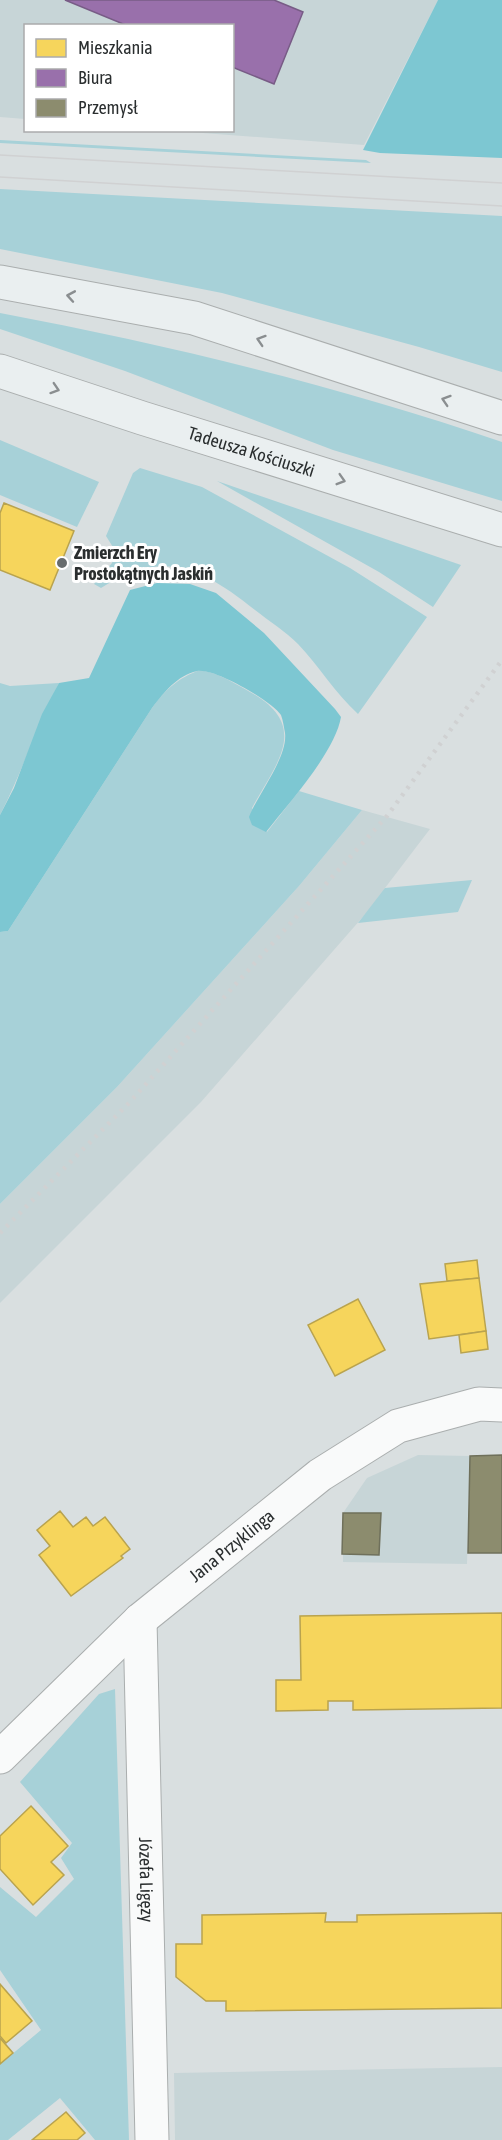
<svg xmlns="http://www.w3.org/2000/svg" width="502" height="2140" font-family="'Asap Condensed',sans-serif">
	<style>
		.built { fill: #c7d5d7 }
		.green { fill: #a7d1d8 }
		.forest { fill: #7dc7d2 }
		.homes { fill: #f6d55c; stroke: #b9a34e; stroke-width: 1.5 }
		.offices { fill: #9970ab; stroke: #785c86; stroke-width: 1.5 }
		.industry { fill: #8c8c6e; stroke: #6f705b; stroke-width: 1.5 }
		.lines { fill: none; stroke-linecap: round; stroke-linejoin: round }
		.minor-casing { stroke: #aaaeae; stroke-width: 35 }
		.secondary-casing { stroke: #aaaeae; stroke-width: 35 }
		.minor { stroke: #f9fafa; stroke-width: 33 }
		.secondary { stroke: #eaeff0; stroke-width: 33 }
		.tram { stroke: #d0d1d2; stroke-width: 1.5 }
		.rail { stroke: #d0d1d2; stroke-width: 4.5; stroke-dasharray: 3 6; stroke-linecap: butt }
		.oneway { stroke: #8a8e90 }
		.poi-dot { fill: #676c6d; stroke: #fff; stroke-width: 2 }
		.labels { text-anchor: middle; stroke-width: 6; stroke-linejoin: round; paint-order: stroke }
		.street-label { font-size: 18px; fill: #2a2e2f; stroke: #fff }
		.poi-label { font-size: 18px; font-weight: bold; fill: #2a2e2f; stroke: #fff; text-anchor: start }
	</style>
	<rect width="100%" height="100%" fill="#d9dfe0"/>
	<g class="built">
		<polygon points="0,0 438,0 364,145 176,131 232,130 232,26 26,26 25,119 0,117"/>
		<polygon points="362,810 430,829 385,888 382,895 201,1102 0,1303 0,1204 117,1087 299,886"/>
		<polygon points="418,1455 470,1456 467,1564 343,1562 343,1513 367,1478"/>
		<polygon points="502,2067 502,2140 175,2140 174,2073"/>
	</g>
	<g class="green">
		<polygon points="0,140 366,160 371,163 0,143"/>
		<polygon points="0,189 502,216 502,372 419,347 222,293 0,249"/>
		<path d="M0,313C169,345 339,386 502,442V501L333,450L125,371L0,329Z"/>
		<polygon points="0,440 99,482 77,527 0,495"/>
		<path d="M140,468L202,487L350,568L427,617L358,714C335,693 319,666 298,644C285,631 269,621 255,610C202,568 163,548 101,588L94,584L112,563L116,552L106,536L133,473Z"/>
		<polygon points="217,481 461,565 433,607 379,572"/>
		<path d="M200,670C219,673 234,683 250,692C311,726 277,762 252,808L267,832L299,791L362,810L299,886L117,1087L0,1204V932L8,931L152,708C166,689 178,678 200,670Z"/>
		<path d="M0,683L10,686L59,683C37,726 22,772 0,815Z"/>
		<polygon points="472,880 458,912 358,923 385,888"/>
		<polygon points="115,1689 129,2140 95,2140 60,2098 8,2140 0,2140 0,2057 4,2061 41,2030 0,1970 0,1887 36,1917 74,1879 61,1858 72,1843 20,1782 99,1694"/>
	</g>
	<g class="forest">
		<polygon points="438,0 502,0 502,158 380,153 363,150"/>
		<path d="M157,583L190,584L216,593L264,633L335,709L341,717C335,752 289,803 266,832L252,825L249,817C258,794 288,757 285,733C284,728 283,720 281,715C272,701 213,667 197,671C177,676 165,691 152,708L8,931L0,932V815L14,788L42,714L59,683L89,678L130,590Z"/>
	</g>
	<g class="homes">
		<polygon points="4,503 74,531 50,590 0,570 0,513"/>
		<polygon points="477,1260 479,1278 447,1281 445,1264"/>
		<polygon points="479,1278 486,1331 429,1339 420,1284"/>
		<polygon points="358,1299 385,1350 335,1376 308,1325"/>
		<polygon points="486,1331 488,1349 461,1353 459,1335"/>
		<polygon points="60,1511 73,1527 86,1517 93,1526 105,1517 130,1549 121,1556 123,1558 71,1596 39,1555 50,1546 37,1530"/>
		<polygon points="502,1613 502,1708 353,1710 353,1701 328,1701 328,1710 276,1711 276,1680 301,1680 300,1616"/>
		<polygon points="31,1806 68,1846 51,1862 64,1875 33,1905 0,1869 0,1836"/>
		<polygon points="326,1913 325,1922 357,1922 357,1915 502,1913 502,2008 226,2011 226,2001 206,2001 176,1977 176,1944 202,1944 202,1915"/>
		<polygon points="0,1984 32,2021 6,2043 0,2036"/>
		<polygon points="0,2038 13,2053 0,2064"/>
		<polygon points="66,2112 85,2133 77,2140 32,2140"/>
	</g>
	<polygon class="offices" points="65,0 274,0 303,12 274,84 232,67 232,26 128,26"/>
	<g class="industry">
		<polygon points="502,1455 502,1553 468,1553 470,1456"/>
		<polygon points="343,1513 381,1513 379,1555 342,1554"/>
	</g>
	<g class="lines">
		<defs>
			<g id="minor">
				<path id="s1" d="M140,1620L152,2140"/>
				<path id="s2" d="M0,1757L140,1620L320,1475L398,1426L479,1404L502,1405"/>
			</g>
			<g id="secondary">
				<polyline points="0,282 194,318 502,418"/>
				<path id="s3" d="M0,371L142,418L502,530"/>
			</g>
		</defs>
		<use href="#minor" class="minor-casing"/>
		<use href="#secondary" class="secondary-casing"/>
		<use href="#minor" class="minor"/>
		<use href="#secondary" class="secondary"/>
		<g class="tram">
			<polyline points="0,155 502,183"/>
			<polyline points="0,177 502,206"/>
		</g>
		<polyline class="rail" points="0,1233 128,1104 387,816 502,660"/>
	</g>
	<defs><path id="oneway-chevron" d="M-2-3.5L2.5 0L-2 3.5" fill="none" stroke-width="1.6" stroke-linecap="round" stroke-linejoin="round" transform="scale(1.5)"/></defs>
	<g class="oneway">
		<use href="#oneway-chevron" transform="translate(71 296) rotate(-170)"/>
		<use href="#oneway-chevron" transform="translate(261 340) rotate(-162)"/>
		<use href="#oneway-chevron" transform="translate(55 389) rotate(18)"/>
		<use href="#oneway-chevron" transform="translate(446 400) rotate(-162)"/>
		<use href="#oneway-chevron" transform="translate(341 480) rotate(17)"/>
	</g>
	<circle class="poi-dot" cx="62" cy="563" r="6"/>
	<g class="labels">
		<g class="street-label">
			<text dy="6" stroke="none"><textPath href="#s3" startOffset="264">Tadeusza Kościuszki</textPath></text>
			<text dy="6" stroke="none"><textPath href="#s2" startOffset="314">Jana Przyklinga</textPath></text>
			<text dy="6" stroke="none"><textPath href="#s1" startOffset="260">Józefa Ligęzy</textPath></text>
		</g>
		<g class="poi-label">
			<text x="74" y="559">Zmierzch Ery<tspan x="74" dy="21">Prostokątnych Jaskiń</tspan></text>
		</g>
	</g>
	<rect x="24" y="24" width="210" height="108" fill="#ffffff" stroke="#aaabac" stroke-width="1.5"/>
	<rect x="36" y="39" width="30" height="18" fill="#f6d55c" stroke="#aaabac" stroke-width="1.5"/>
	<text x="78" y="54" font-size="18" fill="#2a2e2f">Mieszkania</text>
	<rect x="36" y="69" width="30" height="18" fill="#9970ab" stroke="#aaabac" stroke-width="1.5"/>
	<text x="78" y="84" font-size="18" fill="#2a2e2f">Biura</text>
	<rect x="36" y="99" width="30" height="18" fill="#8c8c6e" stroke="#aaabac" stroke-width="1.5"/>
	<text x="78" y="114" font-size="18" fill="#2a2e2f">Przemysł</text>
</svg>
